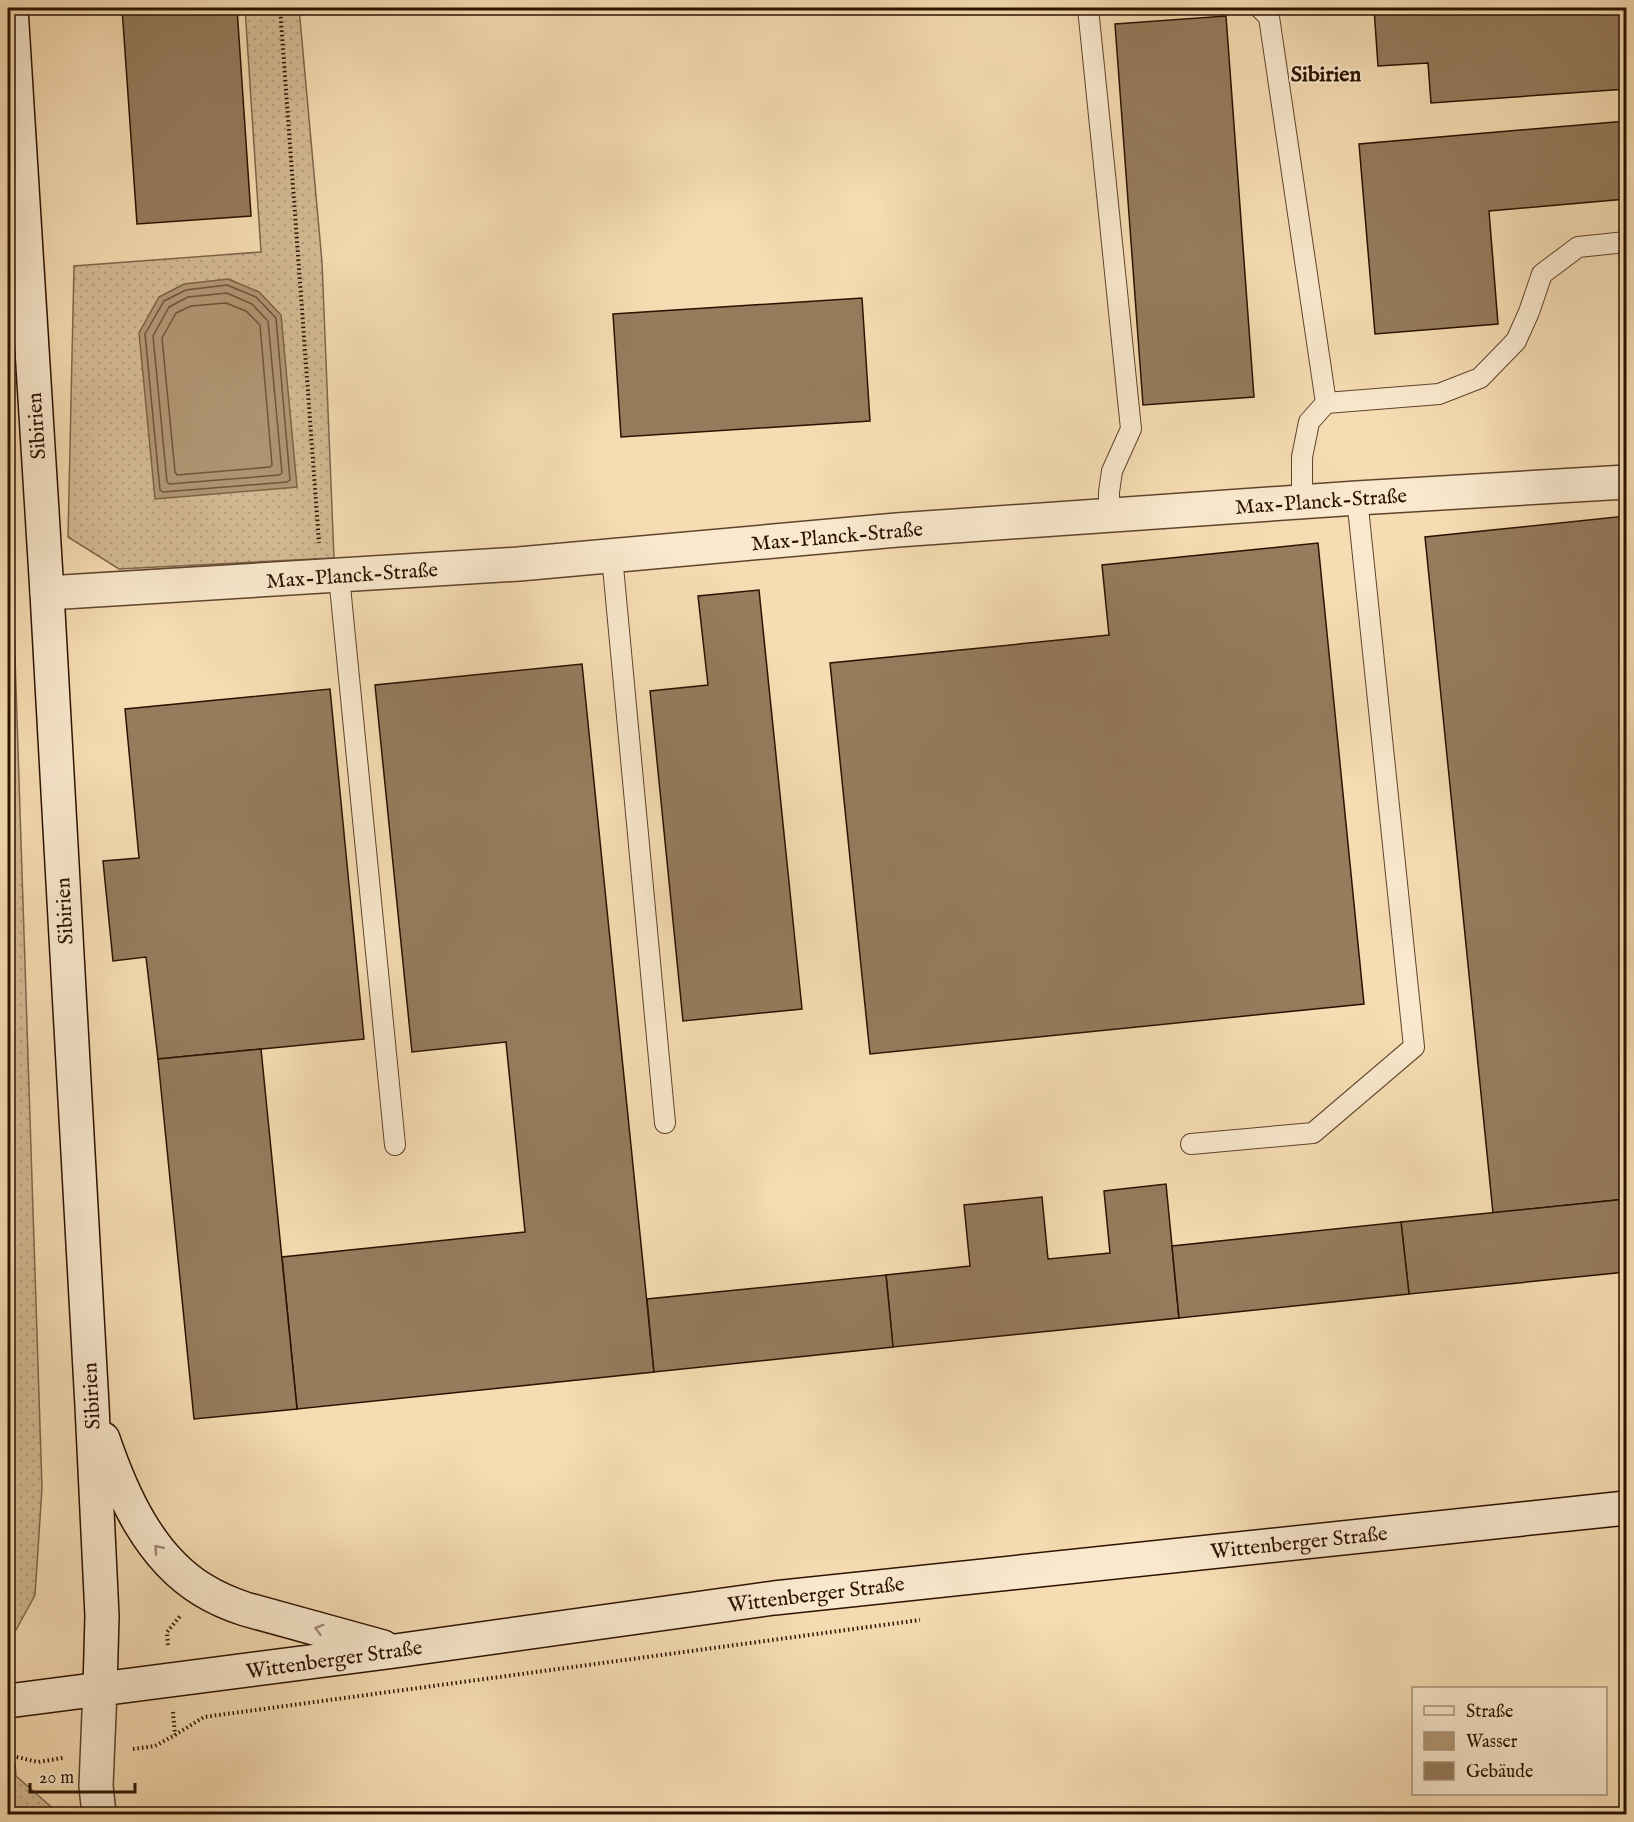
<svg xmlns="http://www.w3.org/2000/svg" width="1634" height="1822" font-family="'IM FELL English',serif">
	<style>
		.grass { fill: url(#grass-dots); stroke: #80664a; stroke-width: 1.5 }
		.water { fill: #b29775; stroke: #7d6246; stroke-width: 1.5 }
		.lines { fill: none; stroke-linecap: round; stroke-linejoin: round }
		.shore { stroke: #70543a; stroke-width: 1.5 }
		.building { fill: #967b5d; stroke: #2d1200; stroke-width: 1.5 }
		.lane-casing { stroke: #5f442c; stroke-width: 22 }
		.street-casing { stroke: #5f442c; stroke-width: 36 }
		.secondary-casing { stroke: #2d1200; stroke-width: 36 }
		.path { stroke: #2d1200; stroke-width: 4; stroke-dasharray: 1.5 3; stroke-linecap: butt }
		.lane { stroke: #f9e8cd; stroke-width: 20 }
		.street { stroke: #f9e8cd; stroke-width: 33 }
		.secondary { stroke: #f9e8cd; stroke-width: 33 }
		.oneway { stroke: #9d8871 }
		.labels { text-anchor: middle; stroke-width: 4.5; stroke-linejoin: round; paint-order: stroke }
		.street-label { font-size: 21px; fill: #2d1200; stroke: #f9e8cd }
		.neighbourhood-label { font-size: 22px; font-weight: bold; fill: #2d1200; stroke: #f9e8cd }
	</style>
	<defs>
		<pattern id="grass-dots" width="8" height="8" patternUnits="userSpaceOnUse" patternTransform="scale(1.5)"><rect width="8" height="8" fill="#d4ba94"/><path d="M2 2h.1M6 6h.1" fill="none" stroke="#b69f7e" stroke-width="1.8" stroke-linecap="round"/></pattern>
	</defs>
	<rect width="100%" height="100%" fill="#f6dcb2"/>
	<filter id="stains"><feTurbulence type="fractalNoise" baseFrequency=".00333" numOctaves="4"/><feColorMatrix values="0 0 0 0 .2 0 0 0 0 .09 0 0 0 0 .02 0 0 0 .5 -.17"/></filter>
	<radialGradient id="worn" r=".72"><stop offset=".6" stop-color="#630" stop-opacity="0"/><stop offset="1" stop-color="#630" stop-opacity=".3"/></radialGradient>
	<g class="grass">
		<polygon points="245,8 299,8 322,262 334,558 119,569 68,537 74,266 261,252"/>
		<polygon points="8,441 42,1488 35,1595 16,1630 8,1633"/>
		<polygon points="8,1762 15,1763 16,1776 57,1812 58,1814 8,1814"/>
	</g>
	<polygon class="water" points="228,279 259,292 281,315 297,487 155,499 139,333 159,297 184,284"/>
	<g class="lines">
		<g class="shore">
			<polygon points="227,285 256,297 276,318 290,480 287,482 163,492 160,490 145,334 164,301 186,290"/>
			<polygon points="227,293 252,304 268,321 282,473 279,475 169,484 167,482 153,336 169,307 188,297"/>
			<polygon points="226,303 246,311 260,325 272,465 270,467 177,475 175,472 162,338 176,313 191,306"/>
		</g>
	</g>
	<g class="building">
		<polygon points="122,8 237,8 251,216 137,224"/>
		<polygon points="1374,8 1626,8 1626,89 1431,103 1428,63 1378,66"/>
		<polygon points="1226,16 1254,397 1143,405 1115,24"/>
		<polygon points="1626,121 1626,199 1489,211 1498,324 1375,334 1359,144"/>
		<polygon points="862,298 870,421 621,437 613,314"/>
		<polygon points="1626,516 1626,1199 1493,1213 1425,537"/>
		<polygon points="1318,543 1364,1004 870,1054 830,663 1109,635 1102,565"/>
		<polygon points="759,590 802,1009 683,1021 650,691 708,685 698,596"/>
		<polygon points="582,664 654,1372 297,1409 282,1257 525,1232 506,1042 412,1052 375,685"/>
		<polygon points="330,689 364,1039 158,1059 146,957 113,961 103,861 139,858 125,709"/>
		<polygon points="261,1049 297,1409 194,1419 158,1059"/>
		<polygon points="1166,1184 1179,1318 893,1347 886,1275 970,1266 964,1205 1042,1197 1048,1259 1110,1253 1104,1191"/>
		<polygon points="1626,1199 1626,1272 1409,1294 1401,1222"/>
		<polygon points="1401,1222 1409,1294 1179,1318 1172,1246"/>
		<polygon points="886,1275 893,1347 654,1372 647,1299"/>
	</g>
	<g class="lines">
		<defs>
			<g id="lane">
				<polyline points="1088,8 1131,429 1112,471 1109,492 1109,515"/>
				<polyline points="1260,8 1269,17 1326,403"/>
				<polyline points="1302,502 1302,457 1309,422 1326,403 1439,394 1480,378 1516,341 1529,312 1542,274 1578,247 1626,242"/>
				<polyline points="612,556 665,1123"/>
				<polyline points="339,576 395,1145"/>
				<polyline points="1191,1144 1313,1133 1414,1047 1357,498"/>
			</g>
			<g id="street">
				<polyline points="47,593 519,564 897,530 1357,498 1626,482"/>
				<polyline points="99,1814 96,1786 100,1689"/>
			</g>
			<g id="secondary">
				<polyline points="11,8 47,593 92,1406 102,1616 100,1689"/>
				<path d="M103,1439C122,1495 150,1558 203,1590C216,1598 230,1604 245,1609L383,1647"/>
				<polyline points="8,1701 395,1651 774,1598 1626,1508"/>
			</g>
		</defs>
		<use href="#lane" class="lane-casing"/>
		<use href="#street" class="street-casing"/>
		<use href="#secondary" class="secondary-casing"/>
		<g class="path">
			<polyline points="280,8 319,543"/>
			<polyline points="168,1645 167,1632 181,1615"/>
			<polyline points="173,1712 175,1735"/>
			<polyline points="133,1749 155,1746 175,1735 204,1717 920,1620"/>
			<polyline points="8,1755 38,1762 63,1758"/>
		</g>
		<use href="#lane" class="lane"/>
		<use href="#street" class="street"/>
		<use href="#secondary" class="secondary"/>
	</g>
	<defs><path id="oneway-chevron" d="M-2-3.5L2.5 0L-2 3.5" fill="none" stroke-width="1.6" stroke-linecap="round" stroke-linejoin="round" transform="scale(1.5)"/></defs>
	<g class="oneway">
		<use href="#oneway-chevron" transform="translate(158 1549) rotate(-131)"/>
		<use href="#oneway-chevron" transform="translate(319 1629) rotate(-164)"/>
	</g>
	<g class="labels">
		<g class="street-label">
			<text transform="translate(36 426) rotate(-94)" y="7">Sibirien</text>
			<text transform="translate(1321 501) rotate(-4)" y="7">Max-Planck-Straße</text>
			<text transform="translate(837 536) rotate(-5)" y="7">Max-Planck-Straße</text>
			<text transform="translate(352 575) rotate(-4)" y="7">Max-Planck-Straße</text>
			<text transform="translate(64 911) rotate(-93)" y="7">Sibirien</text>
			<text transform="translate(91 1396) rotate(-93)" y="7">Sibirien</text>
			<text transform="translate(1299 1542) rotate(-6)" y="7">Wittenberger Straße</text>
			<text transform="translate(816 1594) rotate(-7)" y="7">Wittenberger Straße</text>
			<text transform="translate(334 1659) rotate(-8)" y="7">Wittenberger Straße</text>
		</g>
		<g class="neighbourhood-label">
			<text x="1326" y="81">Sibirien</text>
		</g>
	</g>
	<rect width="1634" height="1822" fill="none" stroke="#f6dcb2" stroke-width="30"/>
	<rect x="9" y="9" width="1616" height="1804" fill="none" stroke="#2d1200" stroke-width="3"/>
	<rect x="15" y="15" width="1604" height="1792" fill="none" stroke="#2d1200" stroke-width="1.5"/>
	<rect x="1412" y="1687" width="195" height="108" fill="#f9e8cd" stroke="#a7927b" stroke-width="1.5"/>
	<rect x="1424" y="1706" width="30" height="9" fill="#f9e8cd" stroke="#a7927b" stroke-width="1.5"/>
	<text x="1466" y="1717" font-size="18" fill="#2d1200">Straße</text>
	<rect x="1424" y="1732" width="30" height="18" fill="#b29775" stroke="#a7927b" stroke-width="1.5"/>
	<text x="1466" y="1747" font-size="18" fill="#2d1200">Wasser</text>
	<rect x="1424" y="1762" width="30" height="18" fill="#967b5d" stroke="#a7927b" stroke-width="1.5"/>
	<text x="1466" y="1777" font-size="18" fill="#2d1200">Gebäude</text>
	<path d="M30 1783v9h105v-9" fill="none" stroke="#2d1200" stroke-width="3"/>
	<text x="39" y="1783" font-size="18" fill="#2d1200" stroke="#f9e8cd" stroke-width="4.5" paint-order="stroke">20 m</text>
	<rect width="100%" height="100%" filter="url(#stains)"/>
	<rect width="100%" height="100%" fill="url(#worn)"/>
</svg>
